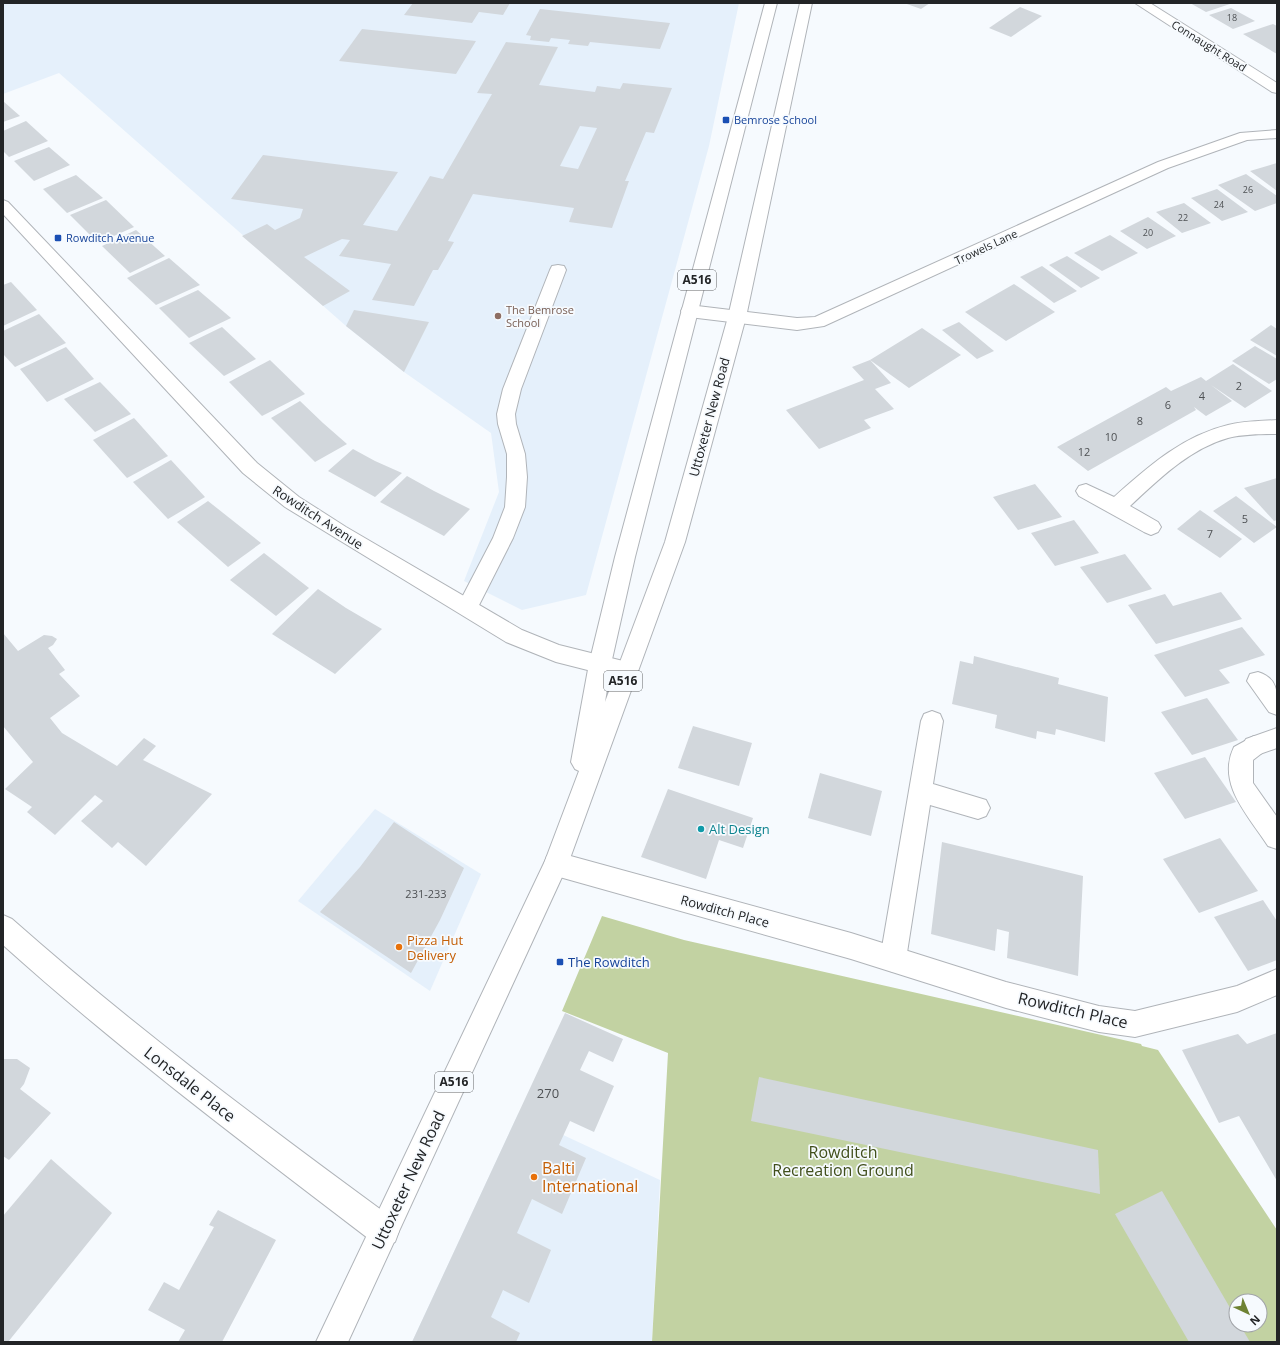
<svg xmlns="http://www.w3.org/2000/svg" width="1280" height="1345" font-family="'Open Sans',sans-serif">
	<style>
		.built { fill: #e5f0fb }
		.green { fill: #c2d2a2; fill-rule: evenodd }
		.building { fill: #d2d7dc; fill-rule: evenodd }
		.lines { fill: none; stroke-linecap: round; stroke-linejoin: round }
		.service-casing { stroke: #b0b4b9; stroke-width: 2 }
		.minor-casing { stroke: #b0b4b9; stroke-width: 2 }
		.primary-casing { stroke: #b0b4b9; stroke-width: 2 }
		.service { fill: #fff; fill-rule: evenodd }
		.minor { fill: #fff; fill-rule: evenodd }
		.primary { fill: #fff; fill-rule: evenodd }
		.transit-dot { fill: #1a4fb4; stroke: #f6fafe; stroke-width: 1.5 }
		.education-dot { fill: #8d6e63; stroke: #f6fafe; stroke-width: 1.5 }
		.culture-dot { fill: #0f9aa8; stroke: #f6fafe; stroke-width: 1.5 }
		.food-dot { fill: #e8710a; stroke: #f6fafe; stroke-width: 1.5 }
		.labels { text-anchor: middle; stroke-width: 3.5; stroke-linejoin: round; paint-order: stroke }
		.far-number-label { font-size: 9px; fill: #4e5154 }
		.far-street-label { font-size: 11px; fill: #222426; stroke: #f6fafe }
		.far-transit-label { font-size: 11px; fill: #164399; stroke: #f6fafe; text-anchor: start }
		.far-education-label { font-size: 11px; fill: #785e54; stroke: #f6fafe; text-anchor: start }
		.number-label { font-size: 11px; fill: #4e5154 }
		.shield { fill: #f6fafe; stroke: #626467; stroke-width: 1 }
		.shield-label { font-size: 12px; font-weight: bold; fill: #222426 }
		.street-label { font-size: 13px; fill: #222426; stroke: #f6fafe }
		.culture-label { font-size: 13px; fill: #0d838f; stroke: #f6fafe; text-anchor: start }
		.food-label { font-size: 13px; fill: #c56008; stroke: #f6fafe; text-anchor: start }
		.transit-label { font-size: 13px; fill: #164399; stroke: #f6fafe; text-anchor: start }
		.near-number-label { font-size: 13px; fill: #4e5154 }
		.near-street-label { font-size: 16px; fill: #222426; stroke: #f6fafe }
		.near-park-label { font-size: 16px; fill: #414f1c; stroke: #f6fafe }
		.near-food-label { font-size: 16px; fill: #c56008; stroke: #f6fafe; text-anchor: start }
	</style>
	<rect width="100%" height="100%" fill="#f6fafe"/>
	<g class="built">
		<polygon points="3,3 739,3 709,146 586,595 522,610 464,581 499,492 491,433 404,372 346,326 59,73 3,94"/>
		<polygon points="375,809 481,874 430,991 298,901"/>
		<polygon points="518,1114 660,1180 652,1342 412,1342"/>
	</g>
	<path class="green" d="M602,916L684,940L1141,1044L1142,1046L1158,1050L1277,1230V1342H652L668,1053L562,1011ZM1236,1301H1260V1325H1236Z"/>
	<g class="building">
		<polygon points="413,3 510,3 503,15 479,12 472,23 404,15"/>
		<polygon points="904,3 930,3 921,9"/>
		<polygon points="1190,3 1233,3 1206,12"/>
		<polygon points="1020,7 1042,16 1011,37 989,28"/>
		<polygon points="1231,8 1255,21 1233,29 1209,15"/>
		<polygon points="540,9 670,23 660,49 590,42 588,46 568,44 570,40 551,38 549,42 530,40 531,36 526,35"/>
		<polygon points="1273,24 1277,26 1277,54 1243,34"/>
		<polygon points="362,29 476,41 456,74 339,61"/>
		<path d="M506,42L558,47L539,85L595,92L597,86L620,89L623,83L672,88L654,133L646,132L625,181H629L612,228L569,222L574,208L473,194L448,241L454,242L438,270H433L414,306L372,300L391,264L339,256L350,240L342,239L304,257L350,291L323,306L242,236L267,224L275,230L300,218L303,209L231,199L263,155L398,172L363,225L397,231L430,176L443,179L492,94L477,93ZM580,126L597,128L578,169L560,166Z"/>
		<polygon points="3,101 20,116 3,122"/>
		<polygon points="26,121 48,141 9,157 3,151 3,131"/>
		<polygon points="49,147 70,165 34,181 14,161"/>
		<polygon points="1277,163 1277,191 1250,171"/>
		<polygon points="1246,174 1277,196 1277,203 1255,211 1218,185"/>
		<polygon points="76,175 103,198 67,213 43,189"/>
		<polygon points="1217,189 1248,212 1222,221 1191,198"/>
		<polygon points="106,200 134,227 98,243 70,215"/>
		<polygon points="1184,203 1211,223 1182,233 1156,212"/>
		<polygon points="1148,217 1176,236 1147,249 1120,231"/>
		<polygon points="136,230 165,256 130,273 102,246"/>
		<polygon points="1110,235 1138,253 1102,271 1074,253"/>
		<polygon points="1067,256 1100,278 1081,288 1049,265"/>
		<polygon points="169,258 200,285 156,305 127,278"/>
		<polygon points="1042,266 1077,291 1054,303 1020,277"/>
		<polygon points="11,282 37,310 3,326 3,285"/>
		<polygon points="1014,284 1055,312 1006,341 965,312"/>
		<polygon points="198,290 231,318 189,338 159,308"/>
		<polygon points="354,310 429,322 404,372 346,326"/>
		<polygon points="39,314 66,343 15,367 3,354 3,331"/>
		<polygon points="959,322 994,351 977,359 942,330"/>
		<polygon points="1271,325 1277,329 1277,356 1250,340"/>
		<polygon points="222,327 256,359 224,376 189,343"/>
		<polygon points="922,328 961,355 909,388 870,360 891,383 875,389 894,409 864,420 871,428 819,449 786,410 864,380 852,367 870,360"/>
		<polygon points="1255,346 1277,359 1277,379 1269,384 1232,361"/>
		<polygon points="66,347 94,379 47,402 20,369"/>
		<polygon points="270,360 305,394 262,416 229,382"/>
		<polygon points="1233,364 1272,391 1245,408 1211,385 1232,401 1206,416 1194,407 1196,410 1088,471 1057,447 1166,387 1171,391 1201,377 1206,381"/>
		<polygon points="100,382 131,414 95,432 64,399"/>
		<polygon points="300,401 323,423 347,444 315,462 271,418"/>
		<polygon points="134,418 168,456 127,478 93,440"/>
		<polygon points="353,449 375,461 402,473 375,497 328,471"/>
		<polygon points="171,460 205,497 168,519 133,482"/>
		<polygon points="407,476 434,491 470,509 444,536 380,502"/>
		<polygon points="1277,478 1277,520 1274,521 1244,488"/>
		<polygon points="1035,484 1062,517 1018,530 993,497"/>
		<polygon points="1236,496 1277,527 1254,543 1213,511"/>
		<polygon points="208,501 261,543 228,567 177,522"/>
		<polygon points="1200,510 1242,539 1220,558 1177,529"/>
		<polygon points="1074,520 1099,553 1055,566 1031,533"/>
		<polygon points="264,553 309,588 276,616 230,580"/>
		<polygon points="1125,554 1152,589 1107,603 1080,567"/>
		<polygon points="318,589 346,608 382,629 335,674 272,634"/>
		<polygon points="1221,592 1242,619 1156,644 1128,605 1165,594 1173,606"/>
		<polygon points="1242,627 1265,655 1219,670 1230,683 1185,697 1154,655"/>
		<polygon points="3,633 18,651 44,635 52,636 57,639 53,645 48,648 65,670 59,674 80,696 50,718 62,733 117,766 144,738 156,746 143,760 212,794 146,866 118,842 112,848 81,821 103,801 95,795 55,835 27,812 32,807 5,789 33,762 3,726"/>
		<polygon points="974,656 1059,678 1058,684 1108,697 1105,742 1056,729 1055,735 1037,731 1036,739 995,728 997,715 952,704 960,661 973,664"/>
		<polygon points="1207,698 1238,740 1192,755 1161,712"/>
		<polygon points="693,726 752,743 739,786 678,768"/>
		<polygon points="1205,757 1236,802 1185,819 1154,773"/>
		<polygon points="820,773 882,791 871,836 808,818"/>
		<polygon points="668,789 753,818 743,848 719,840 706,879 641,857"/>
		<polygon points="394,822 464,868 440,920 411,973 320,912 360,867"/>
		<polygon points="1220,838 1258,891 1199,913 1163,859"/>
		<polygon points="942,842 1083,876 1078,976 1007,958 1009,932 997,929 995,951 931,934"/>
		<polygon points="1263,900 1277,921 1277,960 1248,971 1214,917"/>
		<polygon points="565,1013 623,1039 613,1062 589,1051 580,1070 614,1086 594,1132 570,1121 559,1145 586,1158 562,1214 532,1199 517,1233 551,1250 529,1303 503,1290 491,1317 520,1333 516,1342 412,1342"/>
		<polygon points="1277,1033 1277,1181 1239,1116 1219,1123 1182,1050 1238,1034 1247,1044"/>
		<polygon points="3,1059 17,1059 30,1068 24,1084 20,1089 51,1113 9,1160 3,1156"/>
		<polygon points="759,1077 1098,1150 1100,1194 751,1121"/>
		<polygon points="51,1159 112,1213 8,1342 3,1342 3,1216"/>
		<polygon points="1162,1191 1236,1318 1236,1325 1240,1325 1250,1342 1189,1342 1115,1214"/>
		<polygon points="218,1210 276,1240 222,1342 178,1342 185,1330 148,1310 164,1282 179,1290 214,1227 209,1225"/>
	</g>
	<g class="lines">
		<defs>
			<g id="service">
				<polygon points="558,265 564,266 566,270 521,389 515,414 516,424 525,454 527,477 525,507 513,538 475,613 468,616 461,613 457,607 493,538 505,507 507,477 507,454 498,424 497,414 503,389 550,270 552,266"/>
				<polygon points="932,711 940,714 943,721 933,784 986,800 990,808 986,816 978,819 930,805 906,959 902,968 893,972 884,968 880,959 921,721 924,714"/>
				<path d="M1254,736L1262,739L1266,746L1262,753L1253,760V783L1277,817V849L1268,846C1249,816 1216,784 1234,747Z"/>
			</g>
			<g id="minor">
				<polygon points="1135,3 1150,3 1277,83 1277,93 1272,92"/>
				<polygon points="1277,130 1277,138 1247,140 1168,168 824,326 797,330 689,317 683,315 681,311 683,307 689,305 797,318 815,317 1158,162 1240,133"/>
				<polygon points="3,200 8,202 257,463 299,497 346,527 522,630 559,645 635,664 638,671 635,678 627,680 556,662 506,642 285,507 243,473 3,214"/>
				<path d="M1277,420V434C1261,434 1244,434 1228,438C1189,449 1158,480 1130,506L1158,522L1161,527L1158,532L1151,535L1144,532L1079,496L1076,491L1079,486L1086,484L1114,497C1148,467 1182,436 1228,425C1244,421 1261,421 1277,420Z"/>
				<path d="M1258,672C1280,679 1277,695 1277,715L1269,712L1247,681L1250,674Z"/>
				<polygon points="1277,728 1277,748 1254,756 1246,753 1242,746 1246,739"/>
				<polygon points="556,852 851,933 1006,982 1099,1006 1135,1011 1237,986 1277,969 1277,995 1237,1012 1135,1037 1099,1032 1006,1008 851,959 556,876 547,872 544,864 547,856"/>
				<path d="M3,915L12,919C134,1027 264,1124 395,1220L399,1231L395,1242L384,1246L373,1242C247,1146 121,1051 3,945Z"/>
			</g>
			<polygon id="primary" points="765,3 777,3 635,557 611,664 605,702 665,542 728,317 800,3 812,3 746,317 685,542 568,864 348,1342 316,1342 545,861 579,771 575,769 571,762 589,664 615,557"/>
		</defs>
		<use href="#service" class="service-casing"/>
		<use href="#minor" class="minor-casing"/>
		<use href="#primary" class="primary-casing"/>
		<use href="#service" class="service"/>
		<use href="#minor" class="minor"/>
		<use href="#primary" class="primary"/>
	</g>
	<g class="transit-dot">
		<rect x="722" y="116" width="8" height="8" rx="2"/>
		<rect x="54" y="234" width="8" height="8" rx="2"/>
		<rect x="556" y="958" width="8" height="8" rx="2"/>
	</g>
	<circle class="education-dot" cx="498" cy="316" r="4"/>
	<circle class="culture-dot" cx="701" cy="829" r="4"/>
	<g class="food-dot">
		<circle cx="399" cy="947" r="4"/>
		<circle cx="534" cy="1177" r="4"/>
	</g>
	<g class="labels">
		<g class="far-number-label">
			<text x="1232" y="21">18</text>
			<text x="1248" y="193">26</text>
			<text x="1219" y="208">24</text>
			<text x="1183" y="221">22</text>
			<text x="1148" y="236">20</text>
		</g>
		<g class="far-street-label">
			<text transform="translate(1209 46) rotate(32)" y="4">Connaught Road</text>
			<text transform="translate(986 247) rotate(-25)" y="4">Trowels Lane</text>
		</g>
		<g class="far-transit-label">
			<text x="734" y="124">Bemrose School</text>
			<text x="66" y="242">Rowditch Avenue</text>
		</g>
		<g class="far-education-label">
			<text x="506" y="314">The Bemrose<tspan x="506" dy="13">School</tspan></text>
		</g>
		<g class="number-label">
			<text x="1239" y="390">2</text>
			<text x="1202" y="400">4</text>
			<text x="1168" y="409">6</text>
			<text x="1140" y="425">8</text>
			<text x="1111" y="441">10</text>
			<text x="1084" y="456">12</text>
			<text x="1245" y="523">5</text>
			<text x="1210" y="538">7</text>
			<text x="426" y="898">231-233</text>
		</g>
		<g class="shield">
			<rect x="678" y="270" width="38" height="20" rx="3"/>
			<rect x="604" y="671" width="38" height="20" rx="3"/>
			<rect x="435" y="1072" width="38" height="20" rx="3"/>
		</g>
		<g class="shield-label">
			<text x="697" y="284">A516</text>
			<text x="623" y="685">A516</text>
			<text x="454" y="1086">A516</text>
		</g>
		<g class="street-label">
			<text transform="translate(709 417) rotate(-75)" y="5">Uttoxeter New Road</text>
			<text transform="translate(318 517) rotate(33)" y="5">Rowditch Avenue</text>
			<text transform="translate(725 911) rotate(15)" y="5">Rowditch Place</text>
		</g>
		<g class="culture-label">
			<text x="709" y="834">Alt Design</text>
		</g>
		<g class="food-label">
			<text x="407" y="945">Pizza Hut<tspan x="407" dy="15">Delivery</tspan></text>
		</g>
		<g class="transit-label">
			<text x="568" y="967">The Rowditch</text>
		</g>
		<g class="near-number-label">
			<text x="548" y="1098">270</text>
		</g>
		<g class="near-street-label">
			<text transform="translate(1073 1010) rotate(13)" y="6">Rowditch Place</text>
			<text transform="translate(190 1084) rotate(38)" y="6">Lonsdale Place</text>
			<text transform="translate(408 1180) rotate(-65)" y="6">Uttoxeter New Road</text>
		</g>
		<g class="near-park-label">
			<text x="843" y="1158">Rowditch<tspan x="843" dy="18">Recreation Ground</tspan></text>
		</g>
		<g class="near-food-label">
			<text x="542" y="1174">Balti<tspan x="542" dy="18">International</tspan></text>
		</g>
	</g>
	<rect width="1280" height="1345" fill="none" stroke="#222426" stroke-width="8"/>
	<g transform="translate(1248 1313) rotate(136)"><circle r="19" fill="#f6fafe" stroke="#a1a4a8"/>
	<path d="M0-3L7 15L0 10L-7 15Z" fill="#6e8233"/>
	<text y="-6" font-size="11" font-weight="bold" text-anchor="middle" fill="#222426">N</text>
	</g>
</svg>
